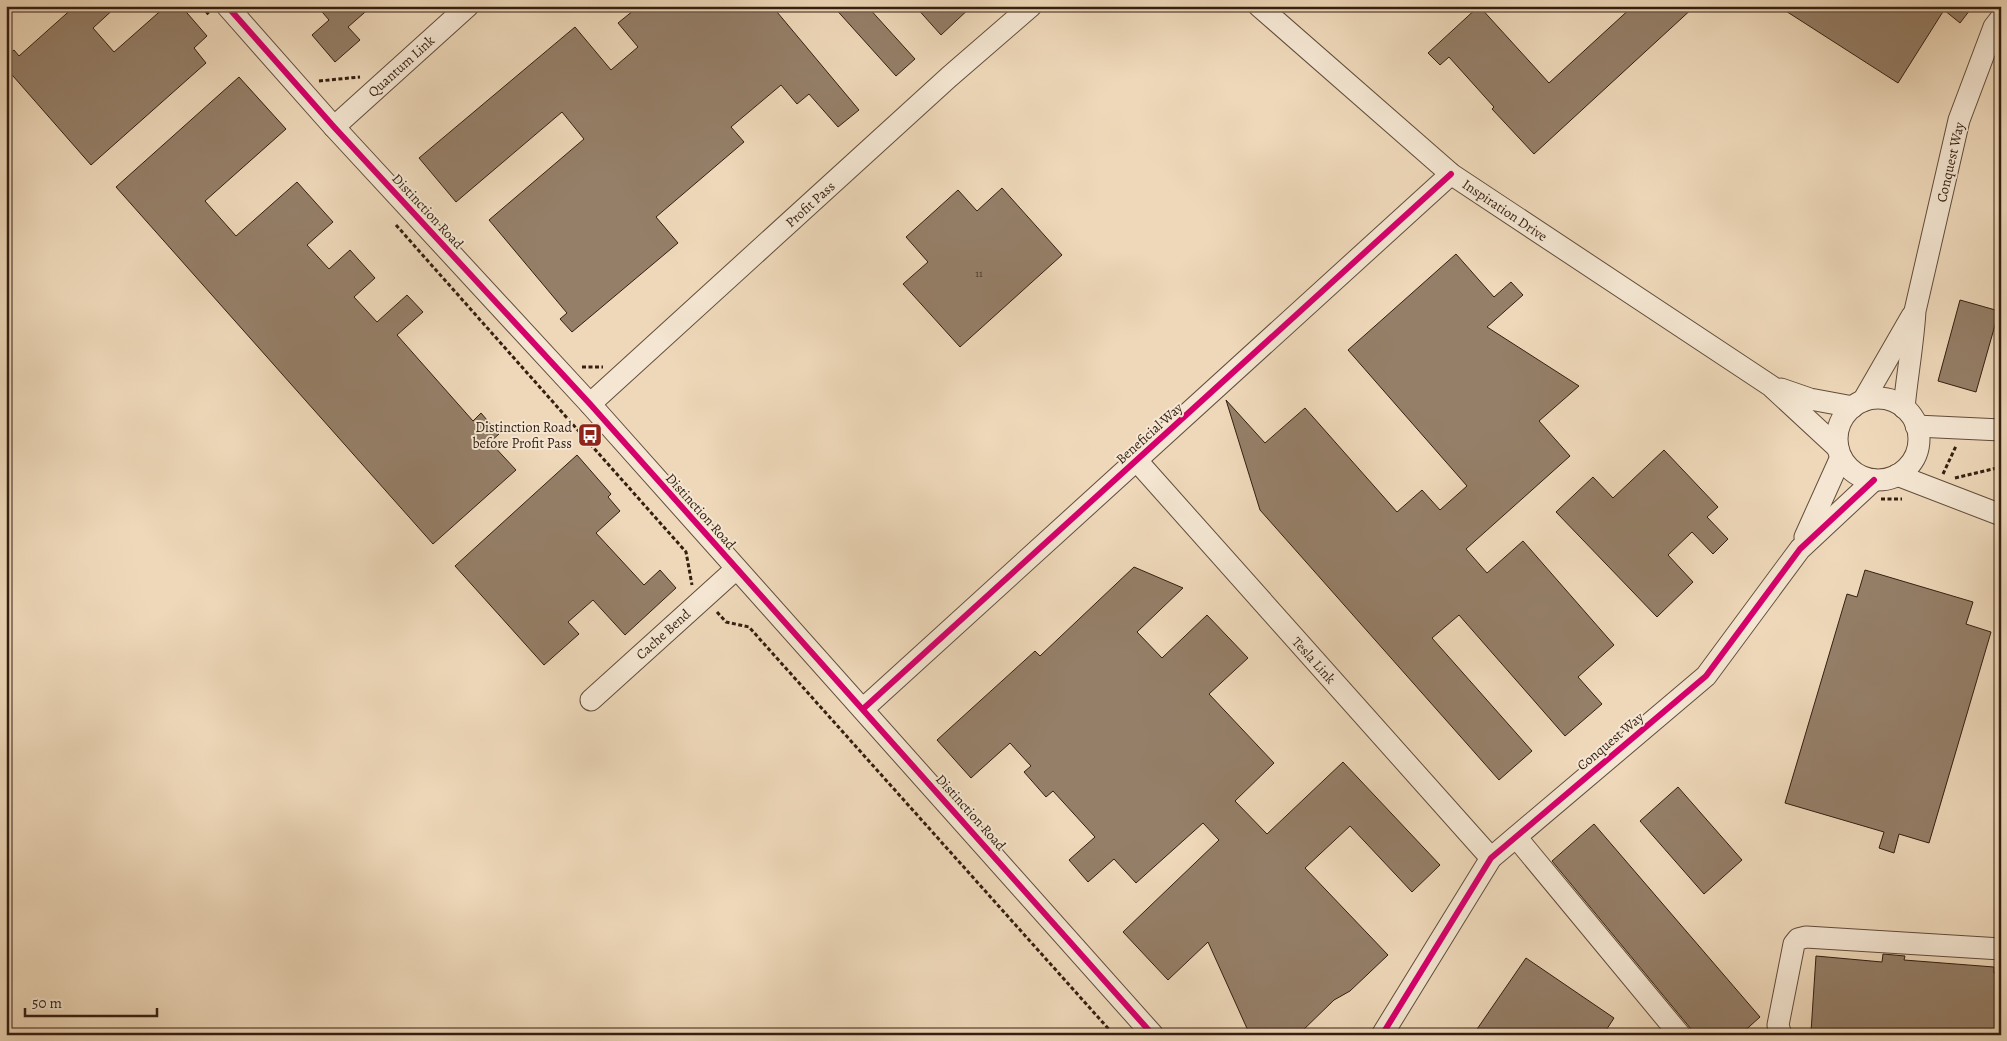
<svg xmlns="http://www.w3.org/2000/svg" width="2007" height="1041" font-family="Alegreya,serif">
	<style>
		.building { fill: #957f68; stroke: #341f11 }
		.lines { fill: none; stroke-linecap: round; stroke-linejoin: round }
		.minor-casing { stroke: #624d3b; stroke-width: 23 }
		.path { stroke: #341f11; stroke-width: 3; stroke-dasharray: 4 2.5; stroke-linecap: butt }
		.minor { stroke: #f4e6d2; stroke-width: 21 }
		.cycleway-casing { stroke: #f4e6d2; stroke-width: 9 }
		.cycleway { stroke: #d6006c; stroke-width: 6 }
		.labels { text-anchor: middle; stroke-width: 4; stroke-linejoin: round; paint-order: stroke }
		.number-label { font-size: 11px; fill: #4c3727 }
		.street-label { font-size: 14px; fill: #341f11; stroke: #f4e6d2 }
		.poi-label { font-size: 14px; fill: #341f11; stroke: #f4e6d2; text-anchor: end }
	</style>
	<rect width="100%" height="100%" fill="#eed8b9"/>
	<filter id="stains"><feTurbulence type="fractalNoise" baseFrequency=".004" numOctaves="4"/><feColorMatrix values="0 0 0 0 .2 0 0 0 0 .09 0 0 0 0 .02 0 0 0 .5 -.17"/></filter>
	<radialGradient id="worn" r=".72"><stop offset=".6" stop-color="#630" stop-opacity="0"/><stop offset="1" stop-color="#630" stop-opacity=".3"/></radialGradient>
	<g class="building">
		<polygon points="75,6 117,6 93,28 114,52 166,6 181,6 207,36 194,48 206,63 91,165 6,68 6,56 14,50 19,56"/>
		<polygon points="317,6 372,6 348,27 360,40 335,62 312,35 329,20"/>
		<polygon points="639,6 772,6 859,110 838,127 809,94 797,104 781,85 731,127 744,142 656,217 678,243 572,332 560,319 567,313 489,220 584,139 562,112 456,202 419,158 575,27 611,70 638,47 618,23"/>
		<polygon points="833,6 867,6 915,59 896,76"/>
		<polygon points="915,6 972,6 941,35"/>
		<polygon points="1479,6 1549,83 1633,6 1695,6 1534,154 1492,109 1494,107 1449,57 1440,65 1428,53"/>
		<polygon points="1778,6 1973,6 1960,23 1944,10 1898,83"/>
		<polygon points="239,77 286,129 205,201 236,236 297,182 333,222 307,245 329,269 350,250 375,278 354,297 377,322 407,295 423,312 397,335 473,421 481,413 499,434 490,442 516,470 433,544 116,187"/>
		<polygon points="1002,188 1062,255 960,347 903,284 928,262 906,237 958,190 977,211"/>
		<polygon points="1456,254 1494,297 1511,282 1523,295 1487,327 1579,386 1539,421 1570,456 1466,549 1487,573 1523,541 1614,645 1578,677 1602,704 1565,736 1459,615 1432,638 1532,751 1499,780 1260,510 1226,400 1265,443 1305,408 1397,512 1422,490 1440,510 1467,486 1348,350"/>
		<polygon points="1960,300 1999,311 1976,392 1938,381"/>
		<polygon points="1664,450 1718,507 1707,517 1728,539 1713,554 1692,532 1668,555 1693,582 1657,617 1556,512 1593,477 1613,498"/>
		<polygon points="577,455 611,494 608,497 620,511 596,533 644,585 660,570 676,588 625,635 593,600 568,622 579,634 544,665 455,566"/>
		<polygon points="1134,567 1183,588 1137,632 1162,658 1207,615 1248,658 1209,694 1274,763 1235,801 1267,834 1343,762 1440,865 1412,892 1350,826 1305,868 1388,955 1350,991 1334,1000 1298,1035 1250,1035 1208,942 1168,980 1123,932 1219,840 1203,823 1136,883 1114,859 1088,882 1069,860 1095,837 1053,791 1046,797 1024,772 1031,766 1010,743 971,778 937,740 1035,651 1040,656"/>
		<polygon points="1865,570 1973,602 1966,624 1991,632 1929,843 1899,834 1894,853 1879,848 1884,832 1785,803 1847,594 1857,597"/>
		<polygon points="1678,787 1742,860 1704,894 1640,821"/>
		<polygon points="1594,824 1760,1017 1740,1035 1696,1035 1552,861"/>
		<polygon points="1883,954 1905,956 1904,960 1994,967 1994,973 2001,973 2001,1035 1850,1035 1811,1032 1816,956 1882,962"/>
		<polygon points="1526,958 1614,1018 1603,1035 1473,1035"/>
	</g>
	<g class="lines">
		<defs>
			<g id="minor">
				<polyline points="227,6 334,127 590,404 1153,1035"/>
				<polyline points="1259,6 1451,174 1771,386 1838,448"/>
				<polyline points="334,127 468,6"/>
				<polyline points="1781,389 1810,399 1853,407"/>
				<circle cx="1878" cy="439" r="41"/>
				<polyline points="1863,401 1912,316"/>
				<polyline points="590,404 949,77 1031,6"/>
				<path d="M1904,408C1907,376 1913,344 1915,311L1959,120L1994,27L2001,18"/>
				<polyline points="1916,426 2001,430"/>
				<polyline points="1137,461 1491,858"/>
				<polyline points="1897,475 2001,515"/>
				<polyline points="1805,537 1841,457"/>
				<polyline points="591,700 736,569"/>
				<polyline points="863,709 1451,174"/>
				<polyline points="1516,837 1680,1035"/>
				<polyline points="1382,1035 1491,858 1706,676 1800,549 1874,480"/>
				<polyline points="1781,1035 1778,1025 1794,944 1798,939 1806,937 2001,949"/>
			</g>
		</defs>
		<use href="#minor" class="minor-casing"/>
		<g class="path">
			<polyline points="202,6 209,15"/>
			<polyline points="319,81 360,77"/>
			<polyline points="396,225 686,552 692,585"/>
			<polyline points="582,367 603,367"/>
			<polyline points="1943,474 1956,446"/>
			<polyline points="1955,478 2001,467"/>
			<polyline points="1881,499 1902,499"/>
			<polyline points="717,612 726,622 749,627 1114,1035"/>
		</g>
		<use href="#minor" class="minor"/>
		<defs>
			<g id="cycleway">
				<polyline points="227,6 334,127 590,404 1153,1035"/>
				<polyline points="863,709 1451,174"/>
				<polyline points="1382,1035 1491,858 1706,676 1800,549 1874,480"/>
			</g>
		</defs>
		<use href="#cycleway" class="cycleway-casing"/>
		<use href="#cycleway" class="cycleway"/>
	</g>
	<defs>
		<symbol id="bus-square" viewBox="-11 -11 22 22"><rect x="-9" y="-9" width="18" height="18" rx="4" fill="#8f2418" stroke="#f4e6d2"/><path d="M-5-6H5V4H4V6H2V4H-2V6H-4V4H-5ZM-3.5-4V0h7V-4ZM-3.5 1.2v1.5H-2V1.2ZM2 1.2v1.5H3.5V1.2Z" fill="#fff"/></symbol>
	</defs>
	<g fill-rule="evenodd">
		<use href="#bus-square" x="576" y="421" width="28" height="28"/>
	</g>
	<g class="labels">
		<g class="number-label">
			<text x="979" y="277">11</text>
		</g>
		<g class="street-label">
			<text transform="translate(401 66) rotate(-42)" y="5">Quantum Link</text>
			<text transform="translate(1950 162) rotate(-77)" y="5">Conquest Way</text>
			<text transform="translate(810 204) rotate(-42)" y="5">Profit Pass</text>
			<text transform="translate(1505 210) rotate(34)" y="5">Inspiration Drive</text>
			<text transform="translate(428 211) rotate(47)" y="5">Distinction Road</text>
			<text transform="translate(1149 433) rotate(-42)" y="5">Beneficial Way</text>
			<text transform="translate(701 511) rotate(48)" y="5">Distinction Road</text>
			<text transform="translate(663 634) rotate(-42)" y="5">Cache Bend</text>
			<text transform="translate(1314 660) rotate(48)" y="5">Tesla Link</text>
			<text transform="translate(1610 741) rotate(-40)" y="5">Conquest Way</text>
			<text transform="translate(971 812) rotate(48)" y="5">Distinction Road</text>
		</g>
		<g class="poi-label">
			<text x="572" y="432">Distinction Road<tspan x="572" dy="16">before Profit Pass</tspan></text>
		</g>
	</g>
	<rect width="2007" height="1041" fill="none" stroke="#eed8b9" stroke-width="25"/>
	<rect x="8" y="8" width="1992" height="1026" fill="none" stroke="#341f11" stroke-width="2.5"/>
	<rect x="12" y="12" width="1982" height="1016" fill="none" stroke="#341f11"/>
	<path d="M25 1008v8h132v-8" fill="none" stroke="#341f11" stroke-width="2.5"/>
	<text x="32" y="1008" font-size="15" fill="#341f11" stroke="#f4e6d2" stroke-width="4" paint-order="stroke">50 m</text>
	<rect width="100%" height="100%" filter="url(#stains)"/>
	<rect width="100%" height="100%" fill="url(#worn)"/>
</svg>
